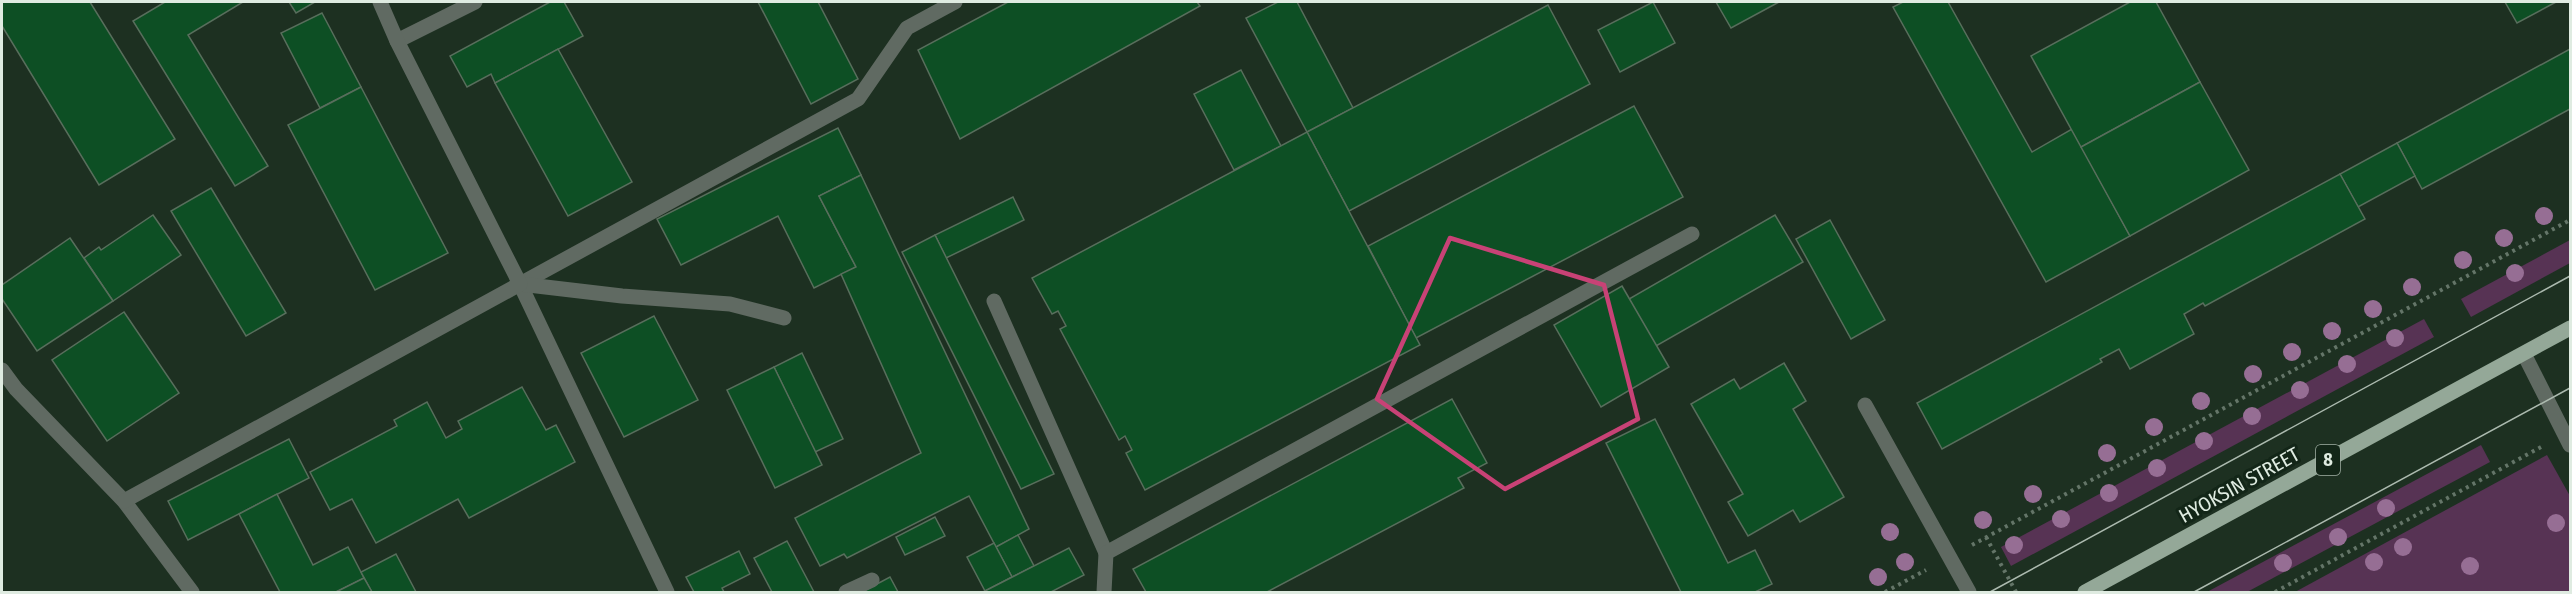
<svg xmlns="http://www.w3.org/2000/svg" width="2572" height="594" font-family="'Fira Sans Condensed',sans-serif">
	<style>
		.green { fill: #573354 }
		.building { fill: #0d4f24; stroke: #586e5c; stroke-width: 1.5 }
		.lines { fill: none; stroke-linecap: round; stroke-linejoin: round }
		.path { stroke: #647568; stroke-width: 4; stroke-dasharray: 3 4.5; stroke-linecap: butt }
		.lane { stroke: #606a62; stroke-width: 15 }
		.street { stroke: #606a62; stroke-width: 15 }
		.primary { stroke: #94a898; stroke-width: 15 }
		.tram { stroke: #acbaaf; stroke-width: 1.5 }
		.tree { fill: #966e94 }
		.marked { fill: none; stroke: #c84276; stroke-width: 4.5; stroke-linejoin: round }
		.labels { text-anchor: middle; stroke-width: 6; stroke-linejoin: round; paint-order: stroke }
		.shield { fill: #132618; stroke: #a2b0a5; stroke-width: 1.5 }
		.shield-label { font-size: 18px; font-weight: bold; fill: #dfebe1 }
		.street-label { font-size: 20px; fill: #dfebe1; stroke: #132618 }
	</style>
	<rect width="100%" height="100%" fill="#1d3021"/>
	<g class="green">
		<polygon points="2570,240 2570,263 2471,317 2461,299"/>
		<polygon points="2424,319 2434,337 2011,566 2001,547"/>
		<polygon points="2481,445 2490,462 2247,592 2207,592"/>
		<polygon points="2547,455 2570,496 2570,592 2295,592"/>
	</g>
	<g class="building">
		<polygon points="2,2 90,2 175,139 99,185 2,26"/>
		<polygon points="165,2 243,2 188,35 268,166 235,186 133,21"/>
		<polygon points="289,2 315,2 296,13"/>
		<polygon points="550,2 564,2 583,36 495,83 491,74 467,87 450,56"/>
		<polygon points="758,2 818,2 858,79 811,104"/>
		<polygon points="1008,2 1197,2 1200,6 960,139 918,50"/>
		<polygon points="1278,2 1297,2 1353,108 1307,132 1246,18"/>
		<polygon points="1653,2 1675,43 1620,72 1598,30"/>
		<polygon points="1716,2 1779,2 1731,28"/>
		<polygon points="1903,2 1948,2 2032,152 2072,129 2130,236 2046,282 1893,7"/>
		<polygon points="2130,2 2156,2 2200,82 2081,147 2031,56"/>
		<polygon points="2505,2 2556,2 2517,23"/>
		<polygon points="1548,5 1590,84 1349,211 1307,132"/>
		<polygon points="322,13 361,87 320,108 281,33"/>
		<polygon points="558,49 632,182 568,216 495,83"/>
		<polygon points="2570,49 2570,109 2422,189 2397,143"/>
		<polygon points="1241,70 1281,146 1234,170 1194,94"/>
		<polygon points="2200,82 2249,170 2130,236 2081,147"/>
		<polygon points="361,87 448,253 375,290 288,125"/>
		<polygon points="1634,106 1683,197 1416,338 1368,246"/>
		<polygon points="838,128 861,175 819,196 856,267 814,288 778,216 681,265 657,219"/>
		<polygon points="1307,132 1420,345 1145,490 1126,453 1132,450 1125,436 1119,440 1060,329 1066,326 1058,311 1052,314 1032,278"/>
		<polygon points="2397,143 2415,176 2358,207 2340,174"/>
		<polygon points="2340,174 2365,219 2205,306 2203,303 2184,314 2194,334 2130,369 2119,349 2100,359 2102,362 1942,449 1917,403"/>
		<polygon points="861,175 1029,529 996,547 969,496 847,558 844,554 820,566 795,518 921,453 841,274 856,267 819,196"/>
		<polygon points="211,188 286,313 246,336 171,211"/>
		<polygon points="1013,197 1024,220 946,258 935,235"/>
		<polygon points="153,215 181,255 113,301 84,258 99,247 101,250"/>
		<polygon points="1775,215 1803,262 1656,346 1629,299"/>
		<polygon points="1830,220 1885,320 1851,339 1796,239"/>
		<polygon points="935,235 1054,474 1021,489 902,252"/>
		<polygon points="70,238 113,301 37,351 2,299 2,285"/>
		<polygon points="1622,286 1669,367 1601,407 1554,325"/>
		<polygon points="124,312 179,393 107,441 52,360"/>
		<polygon points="654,316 698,400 624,437 581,353"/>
		<polygon points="802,353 843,439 815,452 774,367"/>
		<polygon points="1784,363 1806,401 1793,409 1844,497 1800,522 1793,510 1748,536 1728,502 1743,494 1691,404 1734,379 1740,389"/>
		<polygon points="774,367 822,465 775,488 727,390"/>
		<polygon points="522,387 546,430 556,425 575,462 469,518 458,499 376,543 352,499 330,510 310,472 397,426 394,420 427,402 446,438 462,429 458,421"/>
		<polygon points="1452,399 1487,463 1458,478 1464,488 1267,592 1146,592 1133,569"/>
		<polygon points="1655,419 1728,563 1755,550 1772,584 1755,592 1681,592 1606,443"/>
		<polygon points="289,439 309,478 188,540 168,501"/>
		<polygon points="277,494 313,565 348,547 364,578 336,592 280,592 239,514"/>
		<polygon points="935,517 945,536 905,555 896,537"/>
		<polygon points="1018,535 1034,566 1012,577 996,547"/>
		<polygon points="787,541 814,592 772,592 754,558"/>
		<polygon points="994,543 1012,577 985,591 967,557"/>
		<polygon points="1069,548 1084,575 1051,592 983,592"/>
		<polygon points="739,551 750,574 722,588 724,592 694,592 686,577"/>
		<polygon points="396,554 416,592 372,592 361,572"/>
		<polygon points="890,577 898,592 862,592"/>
		<polygon points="364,578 372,592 336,592"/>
	</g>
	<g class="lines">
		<g class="path">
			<polyline points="1986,537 2016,592"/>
			<polyline points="1972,545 2570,220"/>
			<polyline points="1885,592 1926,570"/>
			<polyline points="2275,592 2541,447"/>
		</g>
		<polyline class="lane" points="2524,354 2570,445"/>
		<g class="street">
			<polyline points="397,41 475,2"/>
			<polyline points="520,284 858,99 907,28 955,2"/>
			<polyline points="520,284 667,592"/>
			<polyline points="520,284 622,296 730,304 784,318"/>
			<polyline points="994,301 1106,553"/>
			<polyline points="2,370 16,389 124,501 192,592"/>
			<polyline points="1865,405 1969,592"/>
			<polyline points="124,501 520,284 397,41 380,2"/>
			<polyline points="846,592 872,580"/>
			<polyline points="1104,592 1106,553 1692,234"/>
		</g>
		<polyline class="primary" points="2085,592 2570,328"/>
		<g class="tram">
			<polyline points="1990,592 2570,276"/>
			<polyline points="2194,592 2570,388"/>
		</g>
	</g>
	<g class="tree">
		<circle cx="2544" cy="216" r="9"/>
		<circle cx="2504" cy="238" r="9"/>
		<circle cx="2463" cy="260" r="9"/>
		<circle cx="2515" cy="273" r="9"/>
		<circle cx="2412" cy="287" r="9"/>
		<circle cx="2373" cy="309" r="9"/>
		<circle cx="2332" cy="331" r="9"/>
		<circle cx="2395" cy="338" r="9"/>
		<circle cx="2292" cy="352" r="9"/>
		<circle cx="2347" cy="364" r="9"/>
		<circle cx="2253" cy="374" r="9"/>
		<circle cx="2300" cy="390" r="9"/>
		<circle cx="2201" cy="401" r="9"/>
		<circle cx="2252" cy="416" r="9"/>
		<circle cx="2154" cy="427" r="9"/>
		<circle cx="2204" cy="441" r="9"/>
		<circle cx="2107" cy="453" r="9"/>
		<circle cx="2157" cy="468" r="9"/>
		<circle cx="2109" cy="493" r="9"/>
		<circle cx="2033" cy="494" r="9"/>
		<circle cx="2386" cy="508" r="9"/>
		<circle cx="2061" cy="519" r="9"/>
		<circle cx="1983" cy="520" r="9"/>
		<circle cx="2556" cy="523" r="9"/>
		<circle cx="1890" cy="532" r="9"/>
		<circle cx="2338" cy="537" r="9"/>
		<circle cx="2014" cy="545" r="9"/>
		<circle cx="2403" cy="547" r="9"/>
		<circle cx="1905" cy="562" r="9"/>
		<circle cx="2374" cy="562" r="9"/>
		<circle cx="2283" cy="563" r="9"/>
		<circle cx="2470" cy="566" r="9"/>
		<circle cx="1878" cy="577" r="9"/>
	</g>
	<path class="marked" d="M1450,238L1604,285L1638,419L1505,489L1377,399Z"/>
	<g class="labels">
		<rect class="shield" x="2316" y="445" width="24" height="30" rx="4.5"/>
		<g class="shield-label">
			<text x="2328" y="466">8</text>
		</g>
		<g class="street-label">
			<text transform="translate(2239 485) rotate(-29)" y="7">HYOKSIN STREET</text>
		</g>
	</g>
	<rect width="2572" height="594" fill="none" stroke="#dfebe1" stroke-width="6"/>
</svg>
